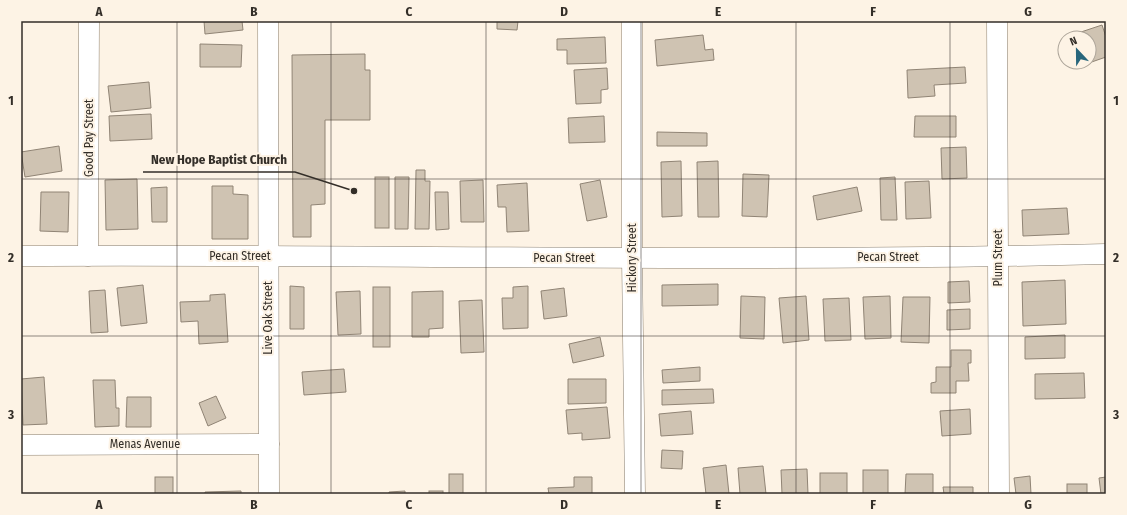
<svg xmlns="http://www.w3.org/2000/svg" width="1127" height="515" font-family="'Fira Sans Condensed',sans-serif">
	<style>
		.building { fill: #cfc3b2; stroke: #908475 }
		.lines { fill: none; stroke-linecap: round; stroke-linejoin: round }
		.street-casing { stroke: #8a7f6f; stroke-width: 21 }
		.street { stroke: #fff; stroke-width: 20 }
		.grid { fill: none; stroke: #332e28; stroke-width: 1; stroke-opacity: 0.55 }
		.labels { text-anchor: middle; stroke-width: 4; stroke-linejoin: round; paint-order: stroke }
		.street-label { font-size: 12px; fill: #332e28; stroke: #fdf3e5 }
		.leader { fill: none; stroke: #332e28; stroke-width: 1.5 }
		.callout-dot { fill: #332e28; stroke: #fdf3e5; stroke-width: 1.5 }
		.callout-label { font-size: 13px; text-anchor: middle; font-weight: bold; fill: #332e28; stroke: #fdf3e5; stroke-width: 4; stroke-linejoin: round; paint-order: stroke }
		.neatline { fill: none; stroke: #332e28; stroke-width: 1.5 }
		.grid-label { font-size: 13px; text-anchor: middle; font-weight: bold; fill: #332e28 }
	</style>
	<rect width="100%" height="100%" fill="#fdf3e5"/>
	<g class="building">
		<polygon points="204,21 242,21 243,30 205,34"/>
		<polygon points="497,21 518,21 517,30 497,29"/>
		<polygon points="1102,25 1106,37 1106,57 1083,65 1082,62 1089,62 1089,38 1073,38 1072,35"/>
		<polygon points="703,35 705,50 713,49 714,60 657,66 655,40"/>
		<polygon points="605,37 606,63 567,64 567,50 557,50 557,39"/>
		<polygon points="200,44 242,45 241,67 200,67"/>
		<polygon points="365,54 365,70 370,70 370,120 325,120 325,204 311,205 311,237 293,237 292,55"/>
		<polygon points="965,67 966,83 934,85 935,96 908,98 907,70"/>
		<polygon points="607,68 608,89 601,90 601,103 576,104 574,70"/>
		<polygon points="149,82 151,108 111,112 108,86"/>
		<polygon points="151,114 152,139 110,141 109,116"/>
		<polygon points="604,116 605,142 569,143 568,118"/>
		<polygon points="915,116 956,116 956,137 914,137"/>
		<polygon points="657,132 707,133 707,146 657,146"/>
		<polygon points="59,146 62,171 25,177 21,152"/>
		<polygon points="966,147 967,178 942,179 941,148"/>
		<polygon points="681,161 682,216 662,217 661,162"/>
		<polygon points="718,161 719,217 698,217 697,162"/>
		<polygon points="416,170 425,170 425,181 430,181 429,229 415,229"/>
		<polygon points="743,174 769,175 767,217 742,216"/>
		<rect x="375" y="177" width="14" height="51"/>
		<polygon points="395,177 409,177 408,229 395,229"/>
		<polygon points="895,177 897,220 881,220 880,178"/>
		<polygon points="137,179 138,229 106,230 105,180"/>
		<polygon points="483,180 484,222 461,222 460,181"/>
		<polygon points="600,180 607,217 587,221 580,184"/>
		<polygon points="929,181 931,218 906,219 905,182"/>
		<polygon points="527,183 529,231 507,232 506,207 498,207 497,185"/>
		<polygon points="212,186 233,186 233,194 248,195 248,239 212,239"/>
		<polygon points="167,187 167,222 152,222 151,188"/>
		<polygon points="857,187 862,211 817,220 813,196"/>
		<polygon points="41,192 69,192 68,232 40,231"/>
		<polygon points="435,192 448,192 449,229 436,230"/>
		<polygon points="1067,208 1069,234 1023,236 1022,210"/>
		<polygon points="1065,280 1066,324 1023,326 1022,282"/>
		<polygon points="969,281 970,302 948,303 948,282"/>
		<polygon points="718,284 718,305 662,306 662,285"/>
		<polygon points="143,285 147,323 121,326 117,288"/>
		<polygon points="290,286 304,287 304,329 290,329"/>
		<polygon points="528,286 528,328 503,329 502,298 513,298 513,287"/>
		<rect x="373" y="287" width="17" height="60"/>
		<polygon points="564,288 567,316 544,319 541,291"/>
		<polygon points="105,290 108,332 91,333 89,291"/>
		<polygon points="360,291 361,334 338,335 336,292"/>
		<polygon points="443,291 443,328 429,329 429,337 412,337 412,292"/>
		<polygon points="225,294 228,342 199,344 198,321 181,322 180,302 210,301 210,295"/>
		<polygon points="741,296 765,297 764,339 740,338"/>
		<polygon points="806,296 809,340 783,343 779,298"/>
		<polygon points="890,296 891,338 865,339 863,297"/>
		<polygon points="903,297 930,297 929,343 901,342"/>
		<polygon points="849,298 851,340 825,341 823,299"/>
		<polygon points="482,300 484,352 461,353 459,301"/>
		<polygon points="970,309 970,329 947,330 947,310"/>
		<polygon points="1065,335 1065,358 1025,359 1025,337"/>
		<polygon points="600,337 604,356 573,363 569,344"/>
		<polygon points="951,350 971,350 971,363 968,363 969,381 956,381 956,393 931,393 931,383 936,382 936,367 951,367"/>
		<polygon points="700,367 700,381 663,383 662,370"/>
		<polygon points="344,369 346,392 304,395 302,372"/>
		<polygon points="1084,373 1085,398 1035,399 1035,374"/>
		<polygon points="44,377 47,424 23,425 21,379"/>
		<polygon points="568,379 606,379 606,403 568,404"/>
		<polygon points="93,380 115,380 116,408 119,408 119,426 95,427"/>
		<polygon points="713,389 714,403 662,405 662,390"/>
		<polygon points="216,396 226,418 208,426 199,403"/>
		<polygon points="127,397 151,397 151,427 126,427"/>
		<polygon points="607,407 610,438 582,440 582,433 568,434 566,410"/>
		<polygon points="970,409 971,434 942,436 940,411"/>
		<polygon points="691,411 693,434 661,436 659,414"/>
		<polygon points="662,450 683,451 682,469 661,468"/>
		<polygon points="726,465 729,494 706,494 703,468"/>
		<polygon points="763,466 766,494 740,494 738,468"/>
		<polygon points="807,469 808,494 782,494 781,470"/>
		<rect x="863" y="470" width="25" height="24"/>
		<rect x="820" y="473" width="27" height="21"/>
		<rect x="449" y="474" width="14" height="20"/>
		<polygon points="906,474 933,474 933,494 905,494"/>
		<polygon points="1030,476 1031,494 1016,494 1014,478"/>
		<rect x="155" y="477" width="18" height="17"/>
		<polygon points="574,477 592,477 592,494 549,494 548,488 574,487"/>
		<polygon points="1106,477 1106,494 1101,494 1099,478"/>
		<rect x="1067" y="484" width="20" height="10"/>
		<polygon points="943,487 973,487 973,494 944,494"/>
		<polygon points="241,491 241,494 205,494 205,492"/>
		<polygon points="405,491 405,494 389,494 389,492"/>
		<rect x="429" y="491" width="14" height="3"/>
	</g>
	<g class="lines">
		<defs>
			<g id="street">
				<polyline points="268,21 269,494"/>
				<polyline points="632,21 632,258 635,494"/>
				<polyline points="997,21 999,494"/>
				<path d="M21,256C383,254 744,263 1106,254"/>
				<polyline points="88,256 89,21"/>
				<polyline points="21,445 269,444"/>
			</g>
		</defs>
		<use href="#street" class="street-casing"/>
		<use href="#street" class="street"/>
	</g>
	<path class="grid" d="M177,21V494M331,21V494M486,21V494M641,21V494M796,21V494M950,21V494M21,179H1106M21,336H1106"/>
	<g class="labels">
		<g class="street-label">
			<text transform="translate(89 138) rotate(-90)" y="4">Good Pay Street</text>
			<text x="240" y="260">Pecan Street</text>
			<text x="888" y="261">Pecan Street</text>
			<text x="564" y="262">Pecan Street</text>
			<text transform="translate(632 258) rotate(-90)" y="4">Hickory Street</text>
			<text transform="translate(998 258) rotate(-90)" y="4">Plum Street</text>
			<text transform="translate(268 318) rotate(-90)" y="4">Live Oak Street</text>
			<text x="145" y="448">Menas Avenue</text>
		</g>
	</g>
	<path class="leader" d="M354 191L295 172H143"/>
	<circle class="callout-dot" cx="354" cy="191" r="4"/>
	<g class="callout-label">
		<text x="219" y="164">New Hope Baptist Church</text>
	</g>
	<rect width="1127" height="515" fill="none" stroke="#fdf3e5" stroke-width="44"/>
	<g transform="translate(1077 50) rotate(338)"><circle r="19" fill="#fdf3e5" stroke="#aca499"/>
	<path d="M0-3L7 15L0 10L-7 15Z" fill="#28667c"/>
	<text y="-6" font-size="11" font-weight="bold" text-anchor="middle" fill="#332e28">N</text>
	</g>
	<rect x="22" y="22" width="1083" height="471" class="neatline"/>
	<g class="grid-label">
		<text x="99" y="16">A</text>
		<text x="254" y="16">B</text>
		<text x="409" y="16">C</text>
		<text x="564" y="16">D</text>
		<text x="718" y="16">E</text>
		<text x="873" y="16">F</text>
		<text x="1028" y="16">G</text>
		<text x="11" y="105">1</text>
		<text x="1116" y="105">1</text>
		<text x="11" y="262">2</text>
		<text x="1116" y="262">2</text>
		<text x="11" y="419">3</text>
		<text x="1116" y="419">3</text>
		<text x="99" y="509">A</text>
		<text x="254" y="509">B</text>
		<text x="409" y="509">C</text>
		<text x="564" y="509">D</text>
		<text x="718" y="509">E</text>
		<text x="873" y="509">F</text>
		<text x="1028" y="509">G</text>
	</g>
</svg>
